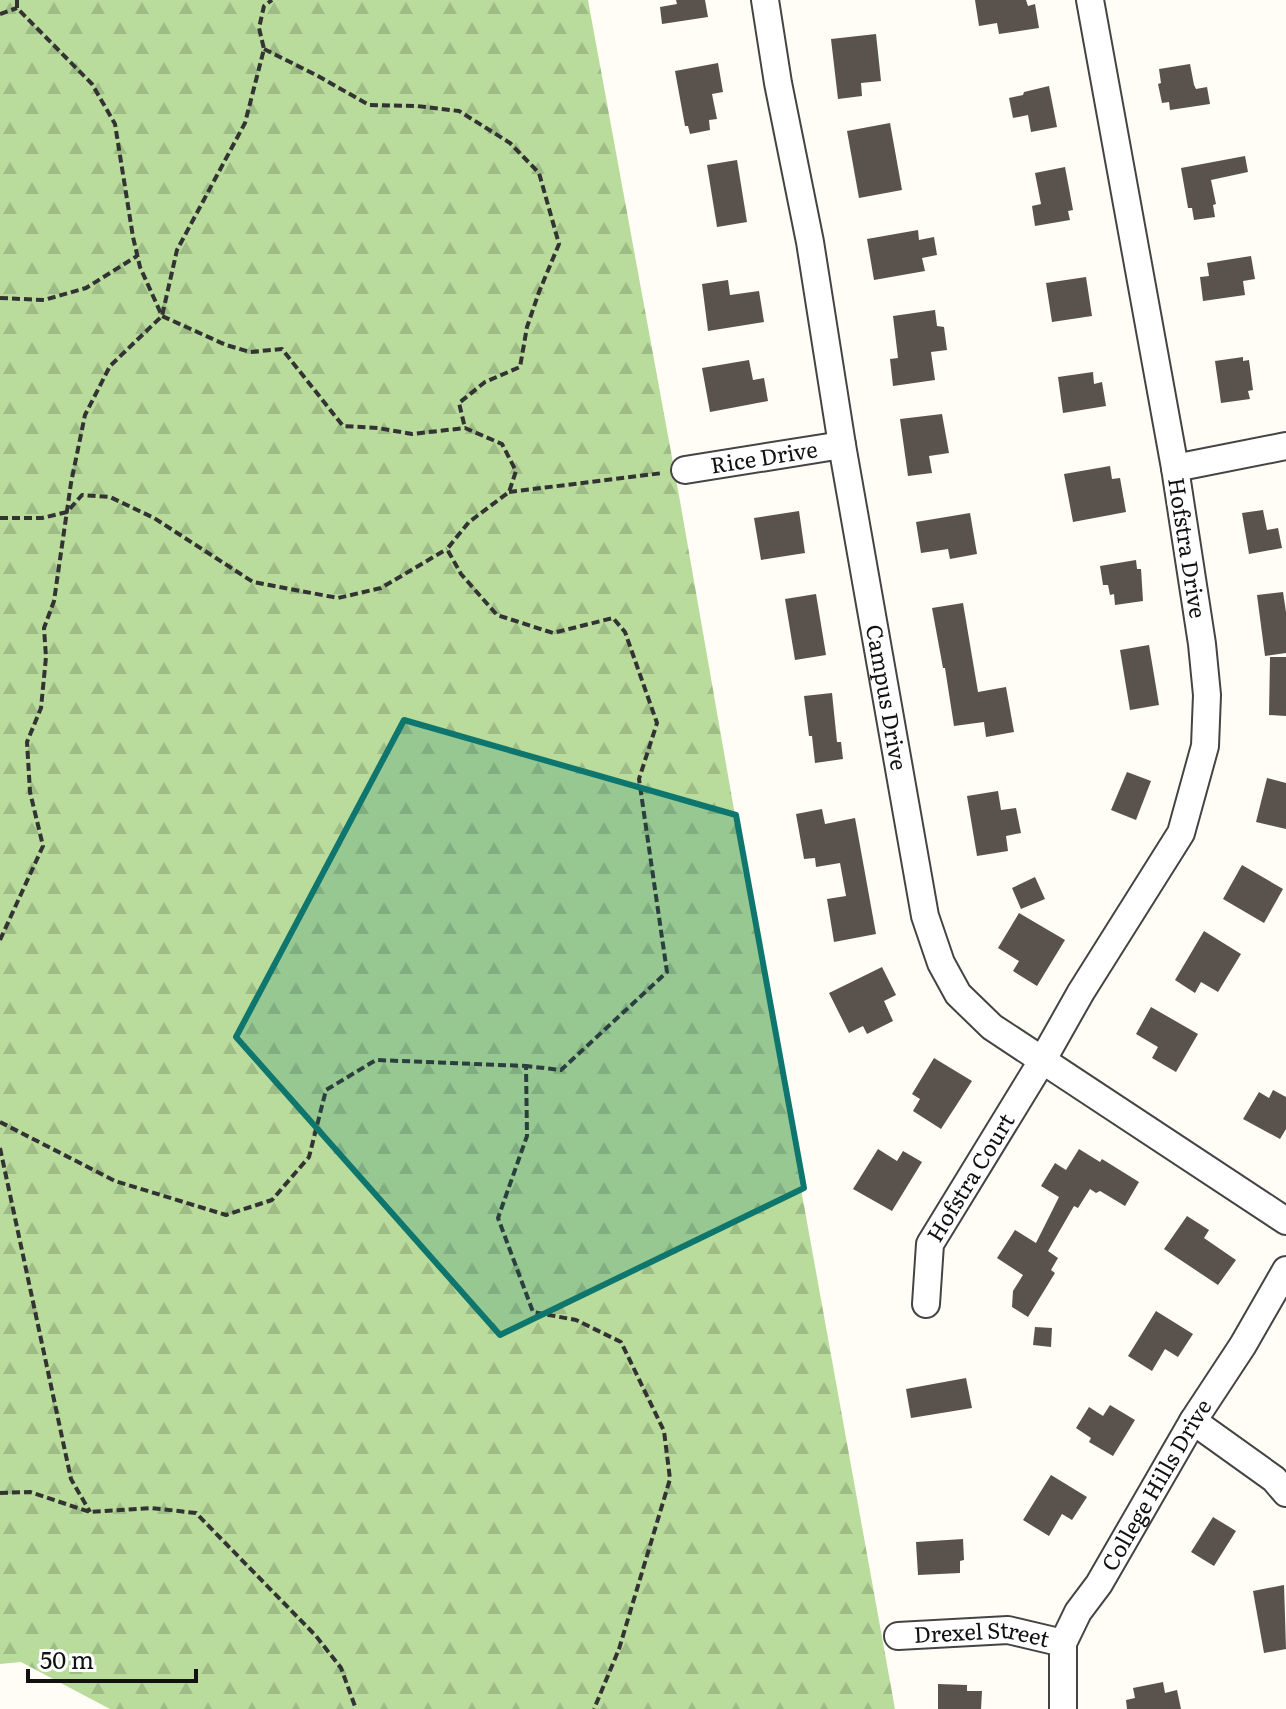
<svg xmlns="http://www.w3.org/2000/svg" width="1286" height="1709" font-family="Literata,serif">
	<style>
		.forest { fill: url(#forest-firs) }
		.building { fill: #5a524d }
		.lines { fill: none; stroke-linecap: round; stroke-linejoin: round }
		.minor-casing { stroke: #444; stroke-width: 30 }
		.path { stroke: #333; stroke-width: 4; stroke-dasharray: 8 4; stroke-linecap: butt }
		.minor { stroke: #fff; stroke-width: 26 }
		.marked { fill: #0f766e; fill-opacity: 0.2; stroke: #0f766e; stroke-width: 6; stroke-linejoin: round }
		.labels { text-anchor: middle; stroke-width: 8; stroke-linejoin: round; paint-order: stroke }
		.street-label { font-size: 22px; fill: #111; stroke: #fff }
	</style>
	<defs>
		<pattern id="forest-firs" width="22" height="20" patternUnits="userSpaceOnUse" patternTransform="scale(2)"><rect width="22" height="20" fill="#b9dc9c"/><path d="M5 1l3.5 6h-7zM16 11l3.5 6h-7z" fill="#9ebc85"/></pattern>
	</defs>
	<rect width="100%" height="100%" fill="#fffdf5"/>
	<polygon class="forest" points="0,0 588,0 680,501 779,1067 895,1709 110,1709 21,1662 0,1664"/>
	<g class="building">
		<polygon points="676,0 705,0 708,17 662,24 660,7 677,4"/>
		<polygon points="975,0 1026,0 1028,6 1035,4 1039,28 999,34 997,23 979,26"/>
		<polygon points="876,34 881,81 861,83 862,96 838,99 831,39"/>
		<polygon points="718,63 723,92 712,94 717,119 709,120 710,130 690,134 688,126 685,126 675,71"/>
		<polygon points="1190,64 1194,85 1196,89 1207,87 1210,104 1170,110 1169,102 1162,103 1158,84 1161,83 1159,69"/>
		<polygon points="1049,86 1057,127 1031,132 1028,115 1013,118 1009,98 1023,95 1024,92"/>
		<polygon points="890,123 902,190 859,198 847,131"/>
		<polygon points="1245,156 1248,172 1211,180 1216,204 1213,205 1215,217 1194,220 1192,208 1188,208 1181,168"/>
		<polygon points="737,160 747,222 717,227 707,165"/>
		<polygon points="1065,167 1073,210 1068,211 1070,220 1035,226 1032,206 1041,204 1035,173"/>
		<polygon points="918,230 919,240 934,237 937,255 922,258 925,271 874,280 867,239"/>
		<polygon points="1251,256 1255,279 1243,281 1245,295 1203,301 1200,277 1209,276 1207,263"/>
		<polygon points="1086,277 1092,316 1052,322 1046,283"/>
		<polygon points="728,280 730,295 759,291 764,322 708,331 702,284"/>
		<polygon points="935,310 937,326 944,327 947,350 931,352 935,380 893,386 890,359 898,358 893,316"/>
		<polygon points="1243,357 1243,361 1249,360 1253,390 1248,391 1250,399 1221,403 1215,361"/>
		<polygon points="749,360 753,380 764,378 768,401 710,412 702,368"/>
		<polygon points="1093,372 1094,384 1102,382 1106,406 1063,413 1058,377"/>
		<polygon points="942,414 949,453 929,456 932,473 908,476 900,419"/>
		<polygon points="1110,466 1112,479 1120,478 1126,512 1073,522 1064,474"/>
		<polygon points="1263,510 1267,530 1278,528 1282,548 1249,554 1242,513"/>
		<polygon points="799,511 805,553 761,560 754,518"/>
		<polygon points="970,513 977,554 950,559 948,549 921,553 916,522"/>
		<polygon points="1136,560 1137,569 1141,569 1143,601 1115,605 1114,594 1110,595 1108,585 1103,585 1100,566"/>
		<polygon points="1283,592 1286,612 1286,653 1265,656 1257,595"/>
		<polygon points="816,594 826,655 795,660 785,599"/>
		<polygon points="963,603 978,692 1006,687 1014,732 986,737 984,722 954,726 945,668 943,668 932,608"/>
		<polygon points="1149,645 1159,705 1130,710 1120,650"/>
		<polygon points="1270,657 1286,657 1286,716 1269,715"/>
		<polygon points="832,693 837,742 841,742 843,759 815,763 812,736 809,736 804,696"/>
		<polygon points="1127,772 1151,781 1136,820 1111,810"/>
		<polygon points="1267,778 1286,783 1286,829 1256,822"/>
		<polygon points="998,791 1001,810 1016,808 1021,833 1006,836 1008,851 977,856 967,796"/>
		<polygon points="822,809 825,824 855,818 876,934 834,942 827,899 846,896 840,863 816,867 815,858 804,859 796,814"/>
		<polygon points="1242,865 1283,889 1264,923 1223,899"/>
		<polygon points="1035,877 1045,899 1021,909 1012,888"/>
		<polygon points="1019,913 1065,940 1037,986 1013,971 1019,961 998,948"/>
		<polygon points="1204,931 1241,954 1218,992 1201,982 1195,993 1175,980"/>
		<polygon points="882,967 896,995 884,1001 893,1021 867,1034 863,1026 849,1033 829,993"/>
		<polygon points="1151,1007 1198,1034 1176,1072 1152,1058 1158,1047 1136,1034"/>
		<polygon points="934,1058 972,1081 941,1129 913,1111 920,1099 912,1094"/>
		<polygon points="1273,1090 1286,1097 1286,1129 1280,1139 1243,1119 1259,1092 1269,1098"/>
		<polygon points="878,1149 897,1161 903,1151 922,1162 892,1211 853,1189"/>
		<polygon points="1079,1149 1100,1162 1102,1159 1139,1182 1125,1206 1100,1191 1096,1193 1090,1189 1078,1208 1074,1206 1048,1251 1058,1258 1051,1270 1055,1273 1028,1317 1012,1307 1013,1291 1023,1275 997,1258 1015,1230 1036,1243 1059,1197 1041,1186 1055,1163 1066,1170"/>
		<polygon points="1187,1216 1209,1230 1204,1238 1236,1260 1218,1285 1164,1249"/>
		<polygon points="1156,1311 1193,1334 1178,1357 1165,1349 1152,1371 1128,1356"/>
		<polygon points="1035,1327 1052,1328 1051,1347 1033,1345"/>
		<polygon points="966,1378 972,1408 911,1418 906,1389"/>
		<polygon points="1110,1405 1135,1420 1113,1456 1089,1442 1091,1438 1076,1428 1089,1407 1103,1416"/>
		<polygon points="1051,1475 1087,1497 1072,1520 1062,1514 1049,1536 1023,1520"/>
		<polygon points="1213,1517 1236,1531 1214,1566 1191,1552"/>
		<polygon points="963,1539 964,1560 960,1561 960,1573 918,1575 916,1542"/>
		<polygon points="1284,1585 1286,1649 1264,1653 1253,1591"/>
		<polygon points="1163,1682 1165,1693 1177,1690 1181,1709 1127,1709 1126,1700 1135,1698 1133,1688"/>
		<polygon points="938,1684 967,1685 967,1691 982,1691 981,1709 938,1709"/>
	</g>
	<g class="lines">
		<defs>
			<g id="minor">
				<path id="s1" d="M765,0L778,83L810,242L842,445L925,916L941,963L958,994L992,1027L1286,1221"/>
				<polyline points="1175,468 1286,446"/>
				<path id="s2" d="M685,470L842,445"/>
				<path id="s3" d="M926,1304L930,1244L1042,1061L1081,992L1181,833L1205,746L1207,695L1202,644L1175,468L1090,0"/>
				<polyline points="1193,1421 1274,1479 1286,1493"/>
				<path id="s4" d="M898,1636L1008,1630L1063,1643"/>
				<path id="s5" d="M1063,1709V1643L1078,1612L1099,1584L1193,1421L1243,1345L1286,1270"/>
			</g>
		</defs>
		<use href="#minor" class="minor-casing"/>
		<g class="path">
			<polyline points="17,0 17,8 92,84 115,124 133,237 140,267 162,316 226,345 250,352 282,349 343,426 378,428 412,434 465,428 502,444 516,471 509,492 469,522 447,549 461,574 497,615 553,633 613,618 625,632 657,723 639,779 667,972 561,1070 526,1066"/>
			<polyline points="0,14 17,8"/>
			<polyline points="264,49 318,76 369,105 417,106 459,111 510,143 539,173 559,244 539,292 527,327 520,367 485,382 459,403 465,428"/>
			<polyline points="0,298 44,300 86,288 137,256"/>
			<polyline points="509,492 663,473"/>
			<polyline points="0,518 42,518 67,512 82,495 110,497 154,518 253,582 338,598 381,588 447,549"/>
			<polyline points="0,940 43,846 30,792 27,742 41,708 46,657 44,628 54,601 71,483 85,415 110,366 162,316 177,250 245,123 264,49 259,28 264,6 272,0"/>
			<polyline points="0,1122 115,1181 226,1215 272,1200 309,1157 326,1090 376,1060 526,1066 527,1136 498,1218 533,1312 576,1320 621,1342 664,1431 670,1479 619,1649 594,1709"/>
			<polyline points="0,1148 71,1479 90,1512"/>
			<polyline points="0,1493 30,1492 90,1512 151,1508 196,1513 316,1636 341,1668 356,1709"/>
		</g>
		<use href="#minor" class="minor"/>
	</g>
	<path class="marked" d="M404,720L736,815L804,1188L500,1335L236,1037Z"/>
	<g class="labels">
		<g class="street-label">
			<text dy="8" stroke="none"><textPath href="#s2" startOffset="80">Rice Drive</textPath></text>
			<text transform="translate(1187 548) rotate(81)" y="8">Hofstra Drive</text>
			<text dy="8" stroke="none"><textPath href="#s1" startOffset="708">Campus Drive</textPath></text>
			<text dy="8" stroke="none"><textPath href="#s3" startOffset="138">Hofstra Court</textPath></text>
			<text dy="8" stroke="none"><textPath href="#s5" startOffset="250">College Hills Drive</textPath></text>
			<text dy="8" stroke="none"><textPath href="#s4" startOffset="84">Drexel Street</textPath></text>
		</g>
	</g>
	<path d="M28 1669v12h168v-12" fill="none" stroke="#111111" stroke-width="4"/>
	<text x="40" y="1669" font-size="24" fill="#111111" stroke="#ffffff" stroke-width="6" paint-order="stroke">50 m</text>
</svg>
